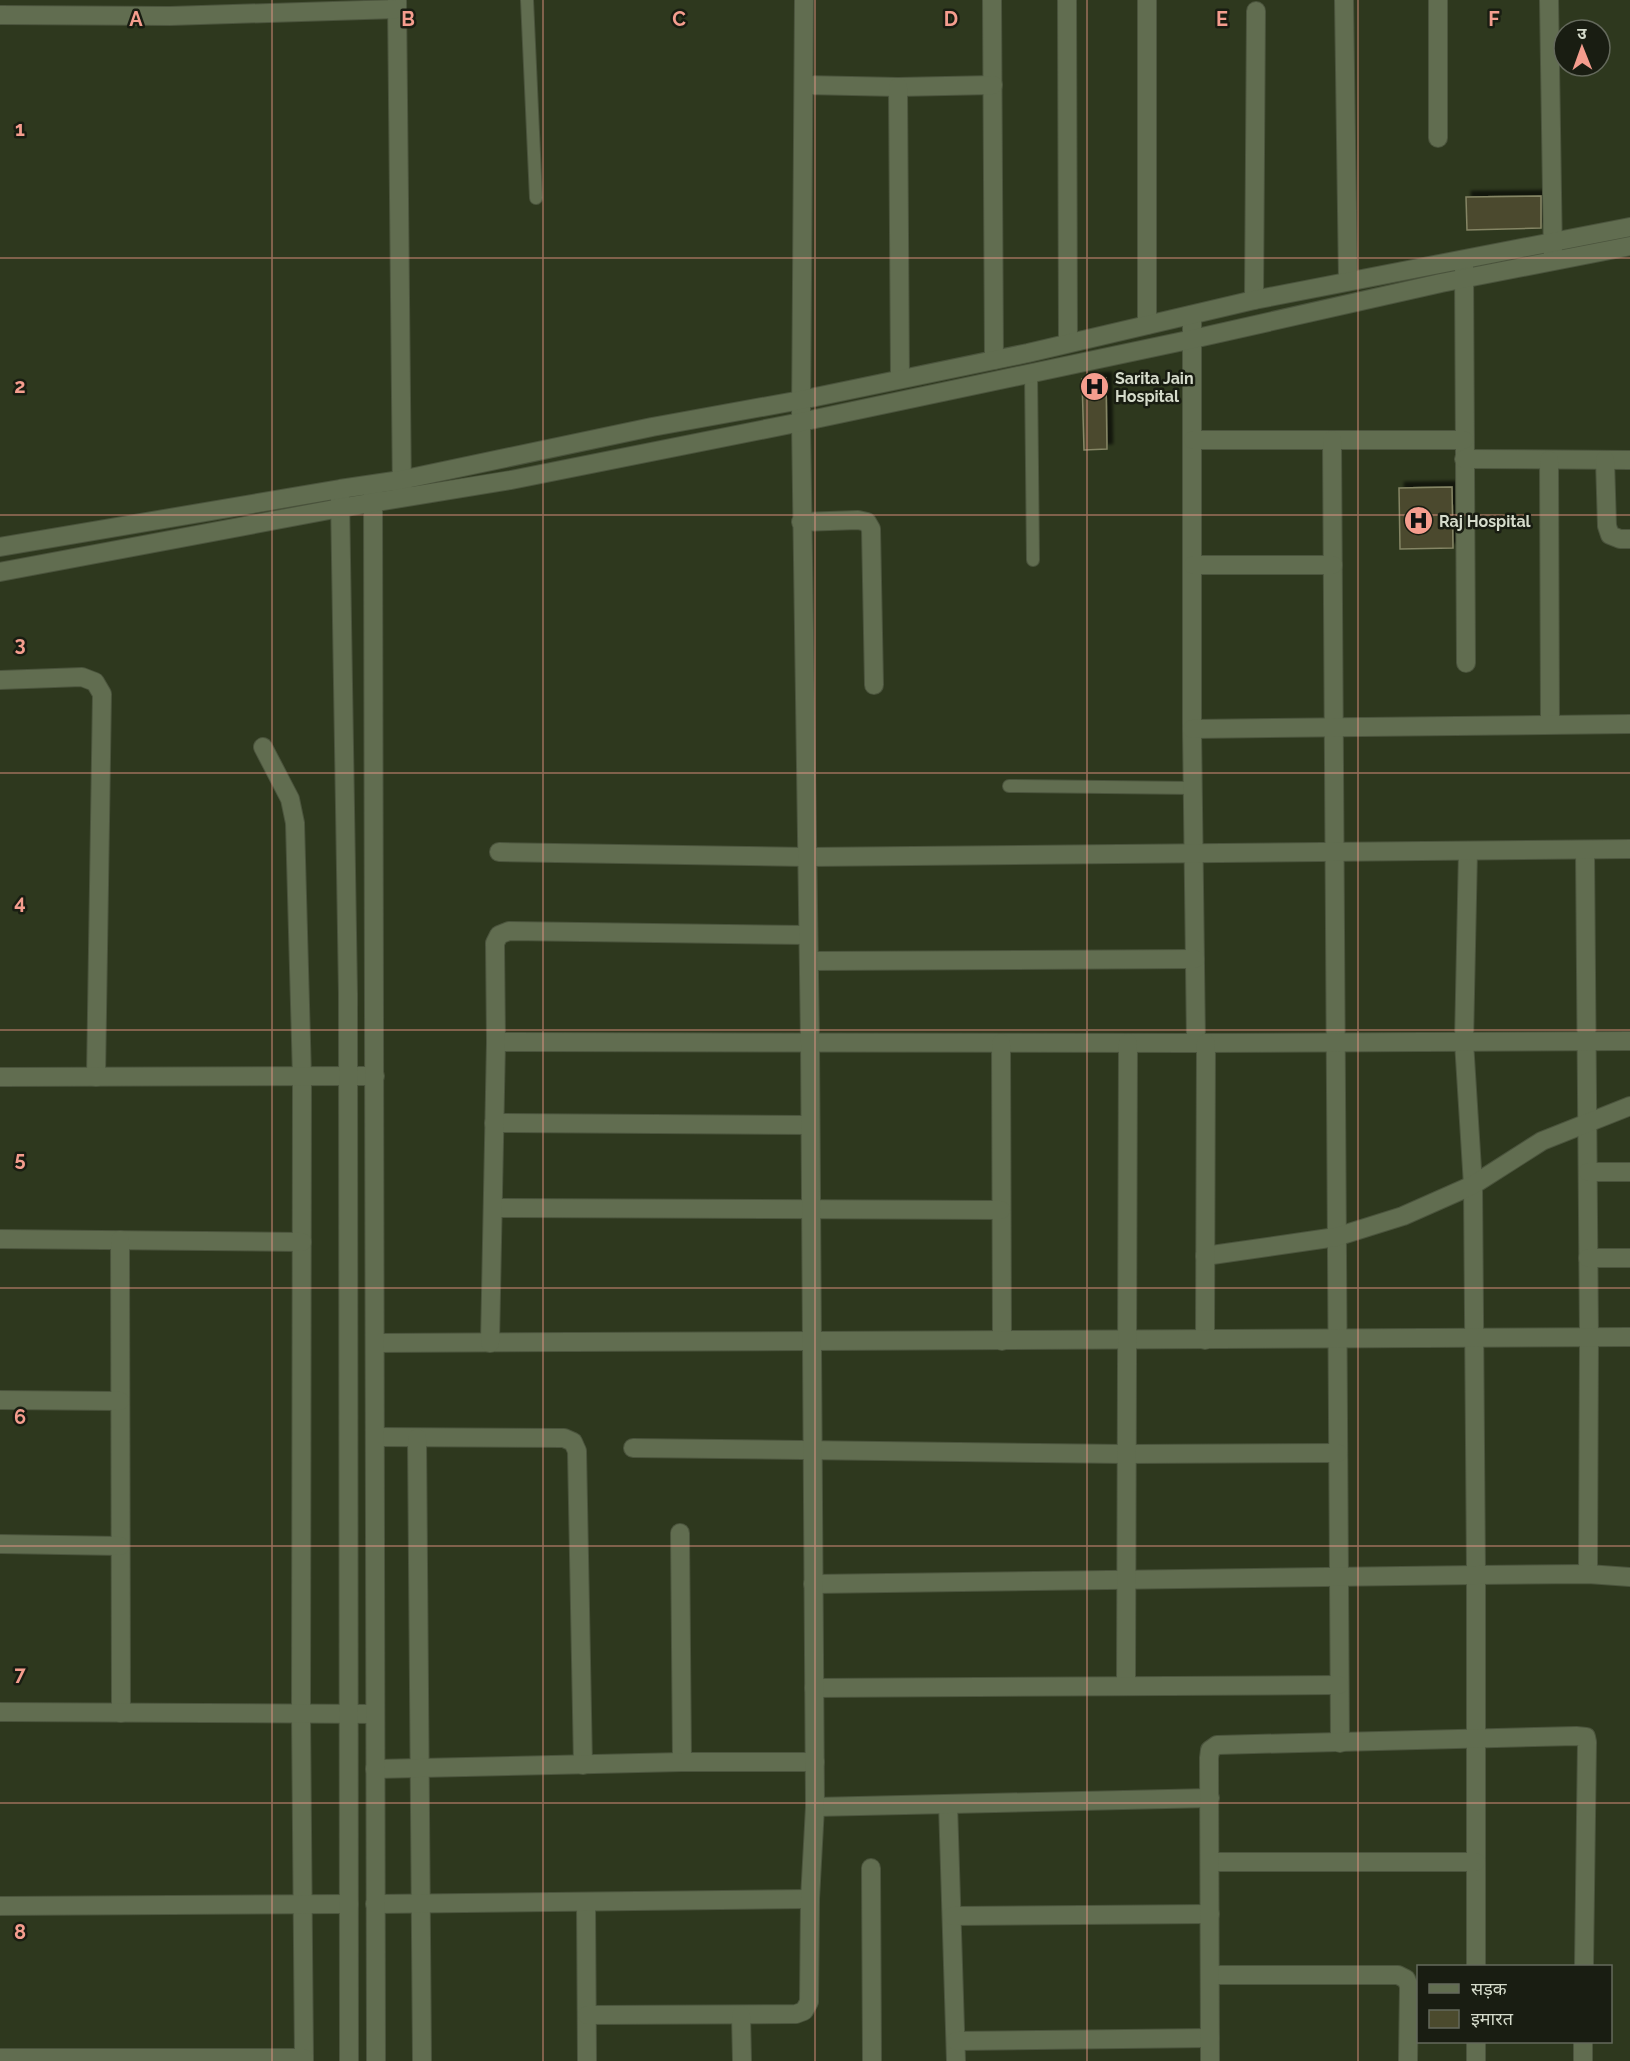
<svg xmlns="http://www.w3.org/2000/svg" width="1630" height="2061" font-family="Raleway,'Noto Sans Devanagari',sans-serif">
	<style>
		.building { fill: #4b4a2d; stroke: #858565; stroke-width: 1.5; filter: url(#shadow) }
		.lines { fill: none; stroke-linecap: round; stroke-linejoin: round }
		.lane-casing { stroke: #4b543d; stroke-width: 14 }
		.street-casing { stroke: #4b543d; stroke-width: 20 }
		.secondary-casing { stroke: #4b543d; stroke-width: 20 }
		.lane { stroke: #616d50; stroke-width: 12 }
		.street { stroke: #616d50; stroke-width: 18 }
		.secondary { stroke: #616d50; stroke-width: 18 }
		.grid { fill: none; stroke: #f59d8e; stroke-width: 1.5; stroke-opacity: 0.55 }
		.labels { text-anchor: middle; stroke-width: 5; stroke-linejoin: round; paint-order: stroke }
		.poi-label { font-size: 16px; font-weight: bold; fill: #d5dbcb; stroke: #191d12; text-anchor: start }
		.grid-label { font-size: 20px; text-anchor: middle; font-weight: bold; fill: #f59d8e; stroke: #191d12; stroke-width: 5; stroke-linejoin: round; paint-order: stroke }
	</style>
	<defs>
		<filter id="shadow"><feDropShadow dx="5.5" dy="-5.5" stdDeviation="1.5" flood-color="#0009"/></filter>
	</defs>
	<rect width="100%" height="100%" fill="#2e381e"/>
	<g class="building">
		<polygon points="1541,196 1541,228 1467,230 1466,197"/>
		<polygon points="1106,378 1107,449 1084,450 1082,379"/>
		<polygon points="1452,487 1453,548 1400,549 1399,488"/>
	</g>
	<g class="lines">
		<defs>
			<g id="lane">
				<polyline points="527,0 536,198"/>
				<polyline points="1031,372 1033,560"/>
				<polyline points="1009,786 1193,788"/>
			</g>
			<g id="street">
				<polyline points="397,0 402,496"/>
				<polyline points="992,0 994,360"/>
				<polyline points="1067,0 1068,343"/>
				<polyline points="1147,0 1147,325"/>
				<polyline points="1344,0 1348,281"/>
				<polyline points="1438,0 1438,138"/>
				<polyline points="1549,0 1553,256"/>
				<polyline points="0,15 170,16 397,9"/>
				<polyline points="805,85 898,87 993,85"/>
				<polyline points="898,87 900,379"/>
				<polyline points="1464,263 1466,663"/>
				<polyline points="1254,300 1256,11"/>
				<polyline points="1192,315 1192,729 1196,1043"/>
				<polyline points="1193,440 1464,440"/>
				<polyline points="1332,440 1340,1743"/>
				<polyline points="1464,459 1630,460"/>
				<polyline points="1549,460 1550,724"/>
				<polyline points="1605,460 1607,526 1610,535 1620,539 1630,539"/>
				<polyline points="801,522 858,520 867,522 871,529 874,685"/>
				<polyline points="1193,565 1333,565"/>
				<polyline points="0,680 82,677 95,682 102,694 96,1077"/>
				<polyline points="1192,729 1630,724"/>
				<polyline points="263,747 290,799 295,823 302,1077 301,1714 304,2061"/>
				<polyline points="1585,850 1589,1338 1588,1574"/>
				<polyline points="1468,851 1464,1042 1473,1185 1476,1575 1476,1966"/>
				<polyline points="499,852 807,857 1630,849"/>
				<polyline points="809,961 1195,959"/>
				<polyline points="496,1042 1196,1043 1630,1041"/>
				<polyline points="1001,1043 1002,1341"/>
				<polyline points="0,1077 375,1076"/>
				<polyline points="494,1123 810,1125"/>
				<polyline points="1588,1172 1630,1172"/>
				<polyline points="493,1208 1001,1210"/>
				<polyline points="0,1239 302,1242"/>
				<polyline points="120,1240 121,1713"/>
				<polyline points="1205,1256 1336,1237 1403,1216 1473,1185 1542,1141 1630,1106"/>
				<polyline points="1588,1258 1630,1258"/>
				<polyline points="1205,1340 1206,1043"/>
				<polyline points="375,1343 1630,1337"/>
				<polyline points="490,1343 496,1042 495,943 499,935 509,931 808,935"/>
				<polyline points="0,1400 120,1401"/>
				<polyline points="375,1437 564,1438 573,1442 577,1451 583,1765"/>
				<polyline points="417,1438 422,2061"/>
				<polyline points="633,1448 1126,1454 1338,1453"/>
				<polyline points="680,1533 682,1762"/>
				<polyline points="0,1544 120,1546"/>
				<polyline points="813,1584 1476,1575 1588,1574 1630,1577"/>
				<polyline points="1126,1686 1128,1043"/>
				<polyline points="814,1688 1339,1685"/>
				<polyline points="0,1712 375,1714"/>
				<polyline points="375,1769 682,1762 815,1762"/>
				<polyline points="948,1804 956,2061"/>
				<polyline points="815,1807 1210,1798"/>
				<polyline points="1210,1862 1476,1862"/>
				<polyline points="871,1868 872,2061"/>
				<polyline points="586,1903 587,2061"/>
				<polyline points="375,1904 810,1899"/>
				<polyline points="0,1906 349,1904"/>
				<polyline points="952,1916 1210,1914"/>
				<polyline points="1210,1975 1398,1975 1406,1979 1409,1986 1408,2061"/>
				<polyline points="587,2015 796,2014 804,2011 809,2002 810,1899 815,1807 810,1043 801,422 804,0"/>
				<polyline points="741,2015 742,2061"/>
				<polyline points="956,2041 1210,2038"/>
				<polyline points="0,2058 304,2058"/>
				<polyline points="1210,2061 1209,1758 1210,1750 1217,1745 1576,1736 1586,1737 1587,1742 1584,1966"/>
				<polyline points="1476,2061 1476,2042"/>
				<polyline points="1583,2061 1583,2042"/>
			</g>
			<g id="secondary">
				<polyline points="373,493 376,2061"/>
				<polyline points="340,497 348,994 349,2061"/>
				<polyline points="0,547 340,489 401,480 652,427 801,400 1028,353 1254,300 1630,227"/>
				<polyline points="0,572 340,508 511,480 801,422 1193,339 1441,283 1630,246"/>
			</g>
		</defs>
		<use href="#lane" class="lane-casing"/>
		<use href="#street" class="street-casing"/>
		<use href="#secondary" class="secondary-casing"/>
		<use href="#lane" class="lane"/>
		<use href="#street" class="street"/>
		<use href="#secondary" class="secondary"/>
	</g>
	<path class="grid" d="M272,0V2061M543,0V2061M815,0V2061M1087,0V2061M1358,0V2061M0,258H1630M0,515H1630M0,773H1630M0,1030H1630M0,1288H1630M0,1546H1630M0,1803H1630"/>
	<defs>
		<symbol id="hospital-disc" viewBox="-11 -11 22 22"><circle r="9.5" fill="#f59d8e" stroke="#191d12"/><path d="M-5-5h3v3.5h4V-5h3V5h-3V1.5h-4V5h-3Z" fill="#111"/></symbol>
	</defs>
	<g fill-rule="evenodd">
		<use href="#hospital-disc" x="1078" y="370" width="33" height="33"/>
		<use href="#hospital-disc" x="1402" y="504" width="33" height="33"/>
	</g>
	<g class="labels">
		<g class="poi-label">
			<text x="1115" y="384">Sarita Jain<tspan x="1115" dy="18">Hospital</tspan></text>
			<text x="1439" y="527">Raj Hospital</text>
		</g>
	</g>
	<g class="grid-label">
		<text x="136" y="26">A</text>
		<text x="408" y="26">B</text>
		<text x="679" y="26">C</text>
		<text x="951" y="26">D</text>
		<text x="1222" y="26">E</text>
		<text x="1494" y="26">F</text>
		<text x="20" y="136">1</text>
		<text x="20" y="393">2</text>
		<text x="20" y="651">3</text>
		<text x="20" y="909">4</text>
		<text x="20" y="1166">5</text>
		<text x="20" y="1424">6</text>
		<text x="20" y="1681">7</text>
		<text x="20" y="1939">8</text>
	</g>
	<rect x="1417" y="1965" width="195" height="78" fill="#191d12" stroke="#64695c" stroke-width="1.5"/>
	<rect x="1429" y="1984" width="30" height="9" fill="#616d50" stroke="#64695c" stroke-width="1.5"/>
	<text x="1471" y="1995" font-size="18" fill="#d5dbcb">सड़क</text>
	<rect x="1429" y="2010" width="30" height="18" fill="#4b4a2d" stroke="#64695c" stroke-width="1.5"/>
	<text x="1471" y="2025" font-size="18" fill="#d5dbcb">इमारत</text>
	<g transform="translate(1582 48) rotate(359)"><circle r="28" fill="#191d12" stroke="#64695c" stroke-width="1.5"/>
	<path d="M0-4.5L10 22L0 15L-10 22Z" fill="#f59d8e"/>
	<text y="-9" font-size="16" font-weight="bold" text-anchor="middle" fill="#d5dbcb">उ</text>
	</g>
</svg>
